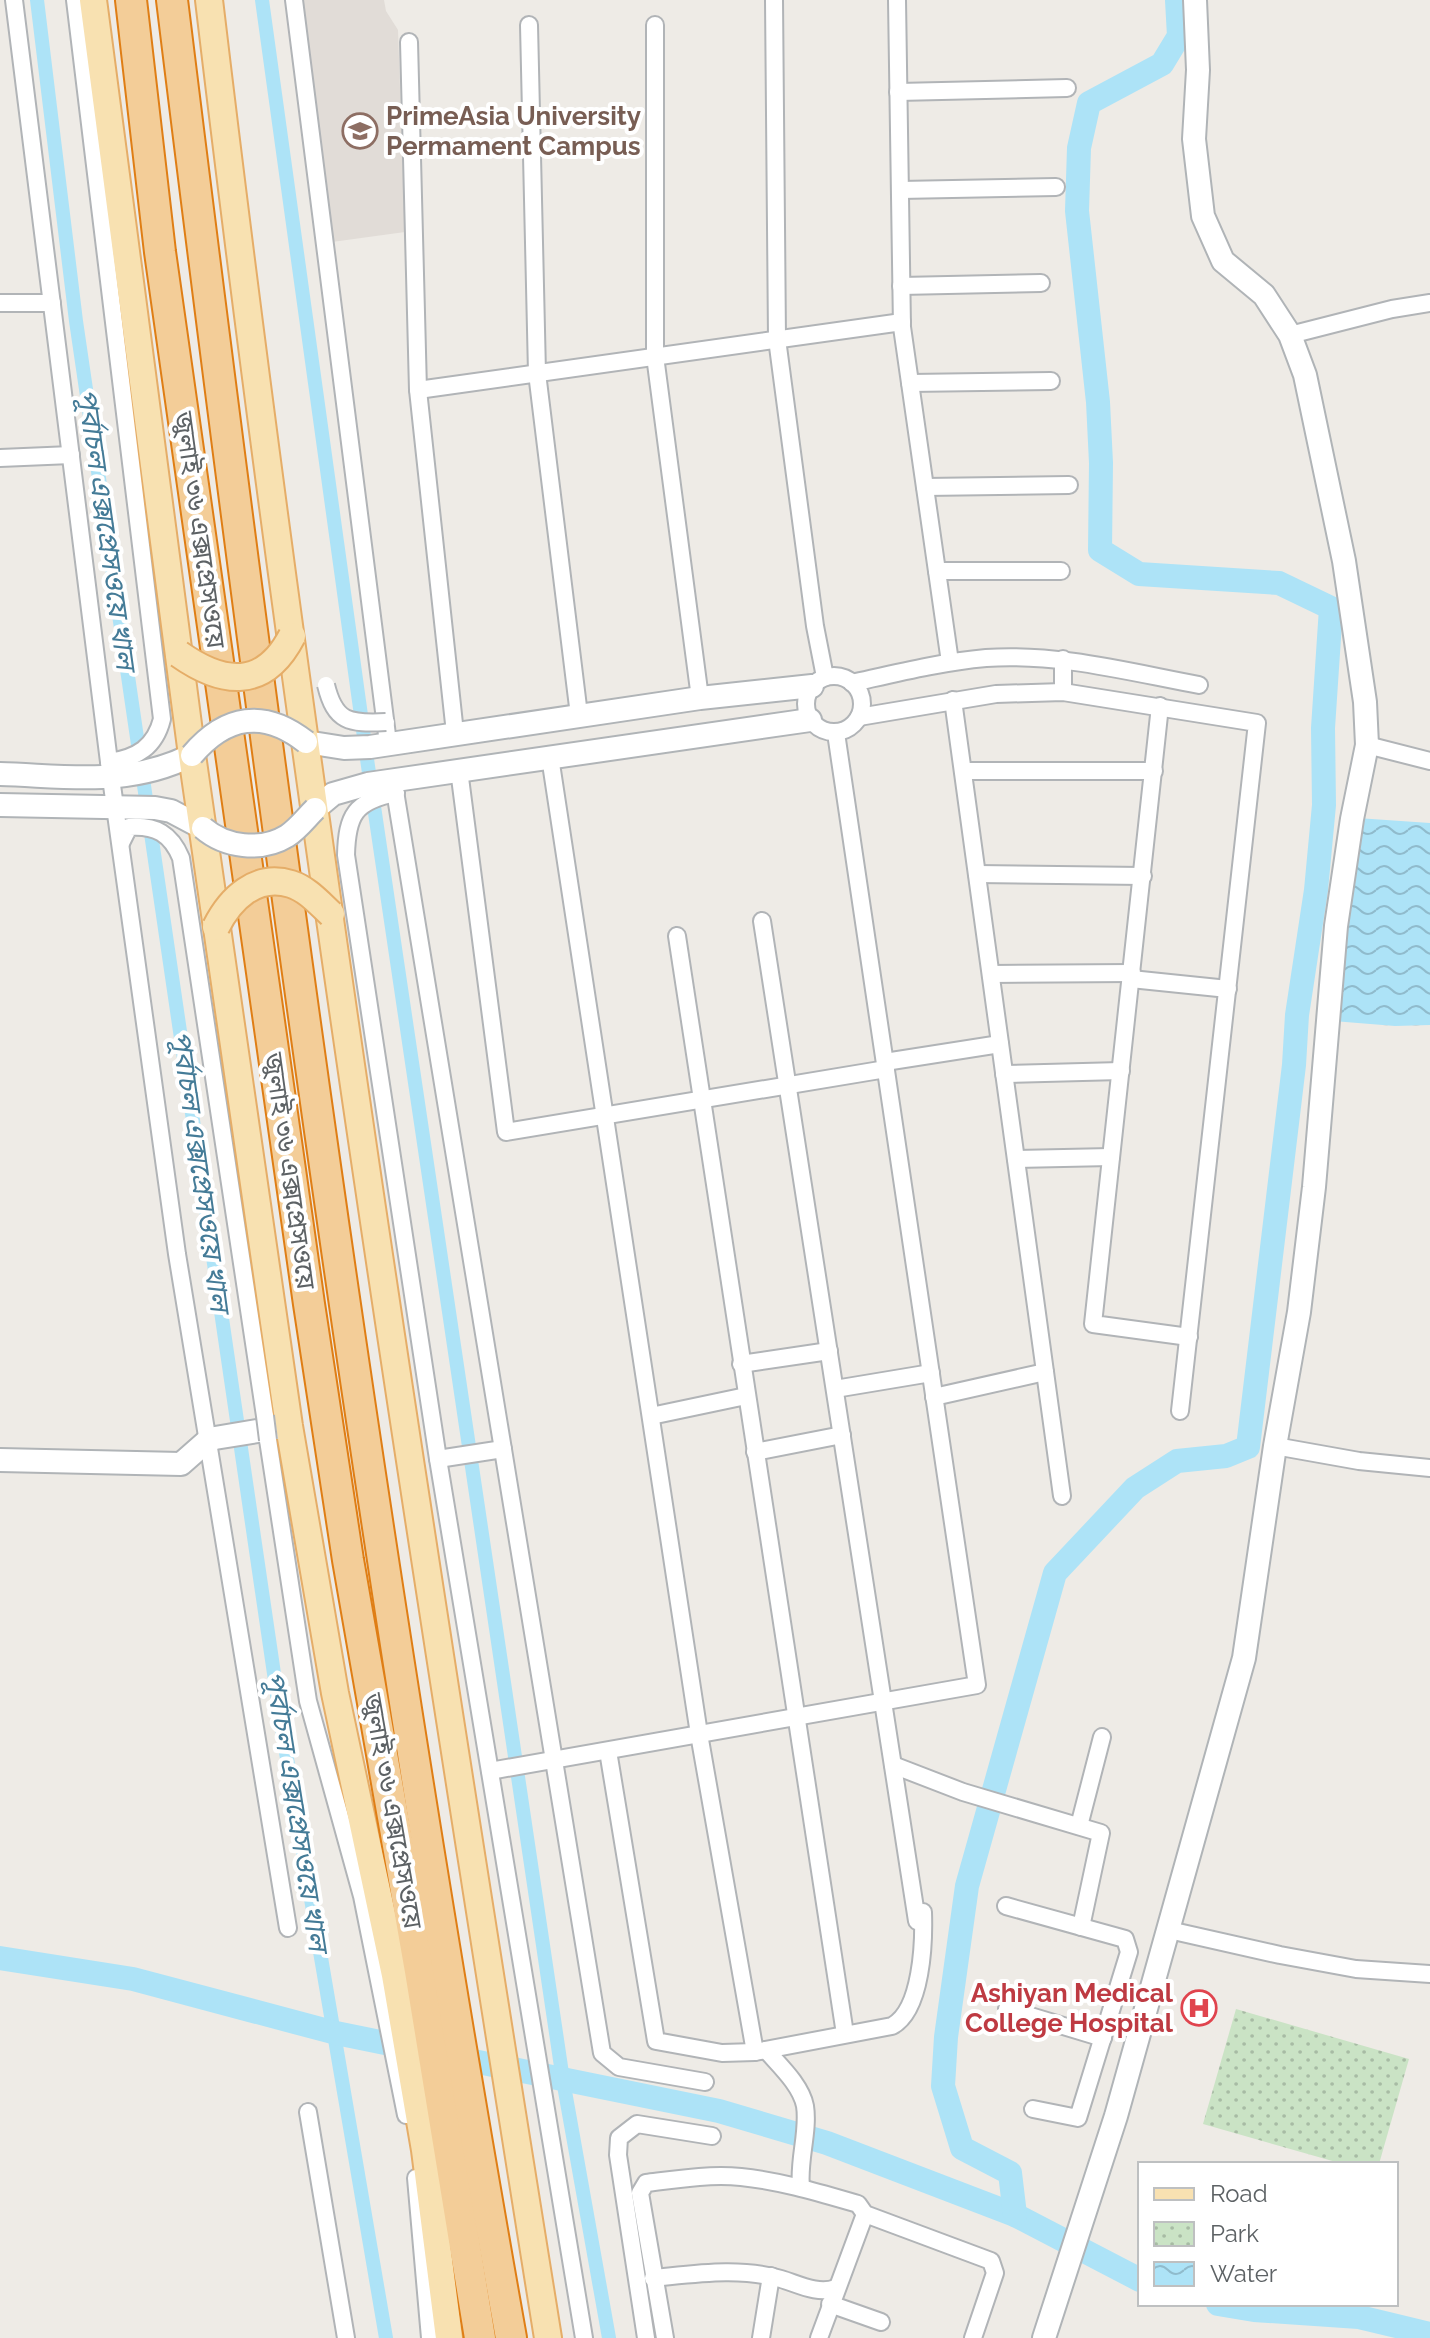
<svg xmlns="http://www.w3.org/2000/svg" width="1430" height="2338" font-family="Raleway,'Noto Sans Bengali',sans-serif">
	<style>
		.education { fill: #e1dcd7 }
		.park { fill: url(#park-dots) }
		.water { fill: url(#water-waves) }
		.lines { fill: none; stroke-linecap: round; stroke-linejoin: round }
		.canal { stroke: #ade3f7; stroke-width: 14 }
		.river { stroke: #ade3f7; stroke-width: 24 }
		.street-casing { stroke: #b1b4b7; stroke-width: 20 }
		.secondary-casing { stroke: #b0b4b7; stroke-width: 26 }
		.primary-casing { stroke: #e5ad68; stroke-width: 30 }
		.highway-casing { stroke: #df7e15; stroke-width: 34 }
		.street { stroke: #fff; stroke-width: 16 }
		.secondary { stroke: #fff; stroke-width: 22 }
		.primary { stroke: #f8e1b1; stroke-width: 26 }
		.highway { stroke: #f3cd98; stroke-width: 30 }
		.street-bridge-casing { stroke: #b1b4b7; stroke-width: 20; stroke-linecap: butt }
		.secondary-bridge-casing { stroke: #b0b4b7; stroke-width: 26; stroke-linecap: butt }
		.primary-bridge-casing { stroke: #e5ad68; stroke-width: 30; stroke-linecap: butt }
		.street-bridge { stroke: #fff; stroke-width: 16 }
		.secondary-bridge { stroke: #fff; stroke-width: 22 }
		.primary-bridge { stroke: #f8e1b1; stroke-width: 26 }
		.labels { text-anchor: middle; stroke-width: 8; stroke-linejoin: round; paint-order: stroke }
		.education-label { font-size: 26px; font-weight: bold; fill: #785e54; stroke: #fff; text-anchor: start }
		.street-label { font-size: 26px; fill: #5d6265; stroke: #fff }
		.health-label { font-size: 26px; font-weight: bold; fill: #be3a42; stroke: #fff; text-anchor: end }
		.water-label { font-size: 28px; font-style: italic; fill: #447b97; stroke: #fff }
	</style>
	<defs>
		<pattern id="park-dots" width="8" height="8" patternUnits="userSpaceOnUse" patternTransform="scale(2)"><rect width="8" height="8" fill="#cae3c5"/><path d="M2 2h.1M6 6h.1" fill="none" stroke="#a7bba4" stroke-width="1.8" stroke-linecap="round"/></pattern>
		<pattern id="water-waves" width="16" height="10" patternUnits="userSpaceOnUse" patternTransform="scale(2)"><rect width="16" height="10" fill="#ade3f7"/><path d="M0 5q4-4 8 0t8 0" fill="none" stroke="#90bbcc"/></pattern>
	</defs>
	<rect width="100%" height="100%" fill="#eeebe6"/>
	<polygon class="education" points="303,0 384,0 386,11 398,30 405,232 332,242"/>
	<polygon class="park" points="1236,2009 1409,2059 1379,2164 1343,2164 1203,2124"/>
	<polygon class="water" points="1357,818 1430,823 1430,1025 1395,1026 1333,1021"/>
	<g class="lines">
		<g class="canal">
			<polyline points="37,0 76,321 283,1735 386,2338"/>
			<polyline points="262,0 368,766 563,2080 609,2338"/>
		</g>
		<g class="river">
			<polyline points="0,1958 133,1979 336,2033 719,2111 827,2143 1015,2215 1140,2280"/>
			<polyline points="1015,2215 1010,2173 962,2148 943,2086 946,2037 967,1886 1055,1573 1135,1488 1177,1461 1226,1456 1248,1447 1294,1065 1297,1015 1316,890 1324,805 1323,728 1331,608 1279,583 1139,574 1100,550 1101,463 1098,402 1077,211 1079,148 1089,103 1162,64 1179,36 1177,0"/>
			<polyline points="1218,2304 1254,2310 1359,2317 1430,2334"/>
		</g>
		<defs>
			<g id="street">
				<polyline points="14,0 111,778 177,1254 288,1928"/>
				<path d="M75,0L162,719C155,747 137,758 109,762"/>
				<polyline points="294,0 388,743"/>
				<polyline points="774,0 777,339 815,626 825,677"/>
				<polyline points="897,0 902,327 950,662"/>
				<polyline points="529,25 537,373 579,715"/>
				<polyline points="655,25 655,356 700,698"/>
				<polyline points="409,42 418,390 455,733"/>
				<polyline points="898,92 1067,88"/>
				<polyline points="900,190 1056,187"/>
				<polyline points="901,286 1041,283"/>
				<polyline points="0,303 52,303"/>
				<polyline points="1290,335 1392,309 1430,303"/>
				<polyline points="910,383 1051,381"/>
				<polyline points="418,390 902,322"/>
				<polyline points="0,458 71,455"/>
				<polyline points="925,487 1069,485"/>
				<polyline points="937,571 1061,571"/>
				<circle cx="834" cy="704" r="28"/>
				<path d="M852,683C897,673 941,662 986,658C1058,653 1129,672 1199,685"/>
				<polyline points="1063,692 1063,659"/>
				<polyline points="953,700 1062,1496"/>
				<polyline points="1160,706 1093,1324 1189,1337"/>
				<polyline points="859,717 996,694 1063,692 1257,723 1180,1411"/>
				<polyline points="1367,745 1430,761"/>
				<polyline points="550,757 699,1734 755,2052"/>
				<polyline points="459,770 506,1132 886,1069"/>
				<polyline points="963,771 1154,771"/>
				<polyline points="394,785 602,2053 619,2067 705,2082"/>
				<path d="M396,793C355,801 347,815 346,855L438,1459L584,2338"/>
				<path d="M121,843L129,827C156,825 171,834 181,858L265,1416"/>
				<polyline points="977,874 1143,876"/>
				<polyline points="762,921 917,1921"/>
				<polyline points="677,936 845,2034"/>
				<polyline points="991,974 1132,973"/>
				<polyline points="1131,979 1228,989"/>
				<polyline points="885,1062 1000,1044"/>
				<polyline points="1004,1074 1121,1071"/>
				<polyline points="1016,1159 1111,1157"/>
				<polyline points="741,1364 829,1351"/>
				<polyline points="835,1389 931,1373"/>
				<polyline points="934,1397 1045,1372"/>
				<polyline points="651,1416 746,1396"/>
				<polyline points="268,1440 308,1701 362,1896 406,2115"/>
				<polyline points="1275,1446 1359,1461 1430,1468"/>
				<polyline points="755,1452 842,1435"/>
				<polyline points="438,1459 503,1449"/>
				<path d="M608,1751L656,2041L722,2053L755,2052L892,2026C922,2010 924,1942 923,1912"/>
				<polyline points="893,1765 963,1792 1101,1833 1081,1927"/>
				<polyline points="490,1771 977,1685 836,733"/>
				<polyline points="1079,1826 1102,1737"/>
				<polyline points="1006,1906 1125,1939 1129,1952 1078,2118 1033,2109"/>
				<polyline points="1169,1930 1280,1955 1356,1969 1430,1974"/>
				<polyline points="1007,2009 1103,2038"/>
				<path d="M766,2050C779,2065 801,2085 805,2106C809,2131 798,2161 801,2187"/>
				<polyline points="308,2112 346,2338"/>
				<polyline points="416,2178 430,2338"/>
				<path d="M653,2278C695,2274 740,2267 781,2279C798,2284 818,2295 836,2288"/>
				<polyline points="830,2304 881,2322"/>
				<polyline points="646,2338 618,2155 619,2138 637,2124 712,2136"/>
				<path d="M665,2338L640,2193L646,2183C678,2179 709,2174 741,2177C781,2181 820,2193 858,2204L865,2214L991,2261L995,2273L973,2338"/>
				<polyline points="761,2338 771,2276"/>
				<polyline points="819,2338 865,2214"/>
			</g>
			<g id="secondary">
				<polyline points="306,742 344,748 370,747 700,698 812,686"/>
				<path d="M0,774C69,776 128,787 192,755"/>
				<polyline points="0,805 155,808 171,811 203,828"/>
				<polyline points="315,809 333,794 368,784 810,720"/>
				<polyline points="0,1460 181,1464 206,1442 215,1438 288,1426"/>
				<polyline points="1044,2338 1116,2116 1244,1658 1275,1446 1299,1312 1314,1187 1336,926 1352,819 1367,745 1365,702 1344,561 1305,375 1290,335 1264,295 1223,261 1203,216 1194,139 1198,70 1195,0"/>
			</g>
			<g id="primary">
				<polyline points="93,0 192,755 289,1426 335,1693 395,1975 425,2150 449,2338"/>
				<path d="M209,0C302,782 423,1561 548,2338"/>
			</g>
			<g id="highway">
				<polyline points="131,0 160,252 309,1304 348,1560 420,1971 480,2338"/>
				<path d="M172,0C268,781 373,1563 511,2338"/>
			</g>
		</defs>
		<use href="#street" class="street-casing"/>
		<use href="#secondary" class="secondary-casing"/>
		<use href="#primary" class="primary-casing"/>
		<use href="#highway" class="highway-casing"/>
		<use href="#street" class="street"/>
		<use href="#secondary" class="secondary"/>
		<use href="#primary" class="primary"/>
		<use href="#highway" class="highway"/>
		<defs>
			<g id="street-bridge">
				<path d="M326,685C335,722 349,724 386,722"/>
				<polyline points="265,1416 268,1440"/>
			</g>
			<g id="secondary-bridge">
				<path d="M192,755C226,715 264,709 306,742"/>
				<path d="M203,828C225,847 261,852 287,836C298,829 306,818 315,809"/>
			</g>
			<g id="primary-bridge">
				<path d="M179,654C223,685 264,690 292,636"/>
				<path d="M216,927C230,899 256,873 291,884C307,889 319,903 331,914"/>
			</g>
		</defs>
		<use href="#street-bridge" class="street-bridge-casing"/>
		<use href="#secondary-bridge" class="secondary-bridge-casing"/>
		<use href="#primary-bridge" class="primary-bridge-casing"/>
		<use href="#street-bridge" class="street-bridge"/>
		<use href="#secondary-bridge" class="secondary-bridge"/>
		<use href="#primary-bridge" class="primary-bridge"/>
	</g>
	<defs>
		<symbol id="university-ring" viewBox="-11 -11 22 22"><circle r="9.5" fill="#fff" stroke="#8d6e63" stroke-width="1.5"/><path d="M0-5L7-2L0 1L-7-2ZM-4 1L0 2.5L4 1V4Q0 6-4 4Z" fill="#8d6e63"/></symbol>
		<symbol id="hospital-ring" viewBox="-11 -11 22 22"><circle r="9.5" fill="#fff" stroke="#e0444e" stroke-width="1.5"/><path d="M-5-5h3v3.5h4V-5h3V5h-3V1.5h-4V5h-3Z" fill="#e0444e"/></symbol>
	</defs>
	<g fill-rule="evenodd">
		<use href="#university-ring" x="340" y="111" width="40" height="40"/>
		<use href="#hospital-ring" x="1179" y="1988" width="40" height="40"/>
	</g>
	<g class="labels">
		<g class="education-label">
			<text x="386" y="125">PrimeAsia University<tspan x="386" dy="30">Permament Campus</tspan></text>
		</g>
		<g class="street-label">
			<text transform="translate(200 530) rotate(82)" y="9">জুলাই ৩৬ এক্সপ্রেসওয়ে</text>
			<text transform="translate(290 1171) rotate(82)" y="9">জুলাই ৩৬ এক্সপ্রেসওয়ে</text>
			<text transform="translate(393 1811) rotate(80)" y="9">জুলাই ৩৬ এক্সপ্রেসওয়ে</text>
		</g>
		<g class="health-label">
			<text x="1173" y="2002">Ashiyan Medical<tspan x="1173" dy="30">College Hospital</tspan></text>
		</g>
		<g class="water-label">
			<text transform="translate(107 529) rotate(82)" y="10">পূর্বাচল এক্সপ্রেসওয়ে খাল</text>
			<text transform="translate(201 1171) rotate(82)" y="10">পূর্বাচল এক্সপ্রেসওয়ে খাল</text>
			<text transform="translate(297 1811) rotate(81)" y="10">পূর্বাচল এক্সপ্রেসওয়ে খাল</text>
		</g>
	</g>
	<rect x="1138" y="2162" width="260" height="144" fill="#ffffff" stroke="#bec0c1" stroke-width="2"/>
	<rect x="1154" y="2188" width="40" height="12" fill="#f8e1b1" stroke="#bec0c1" stroke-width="2"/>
	<text x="1210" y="2202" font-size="24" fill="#5d6265">Road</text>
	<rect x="1154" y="2222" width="40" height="24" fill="url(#park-dots)" stroke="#bec0c1" stroke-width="2"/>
	<text x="1210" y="2242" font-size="24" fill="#5d6265">Park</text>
	<rect x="1154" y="2262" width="40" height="24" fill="url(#water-waves)" stroke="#bec0c1" stroke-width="2"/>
	<text x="1210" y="2282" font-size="24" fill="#5d6265">Water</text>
</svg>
